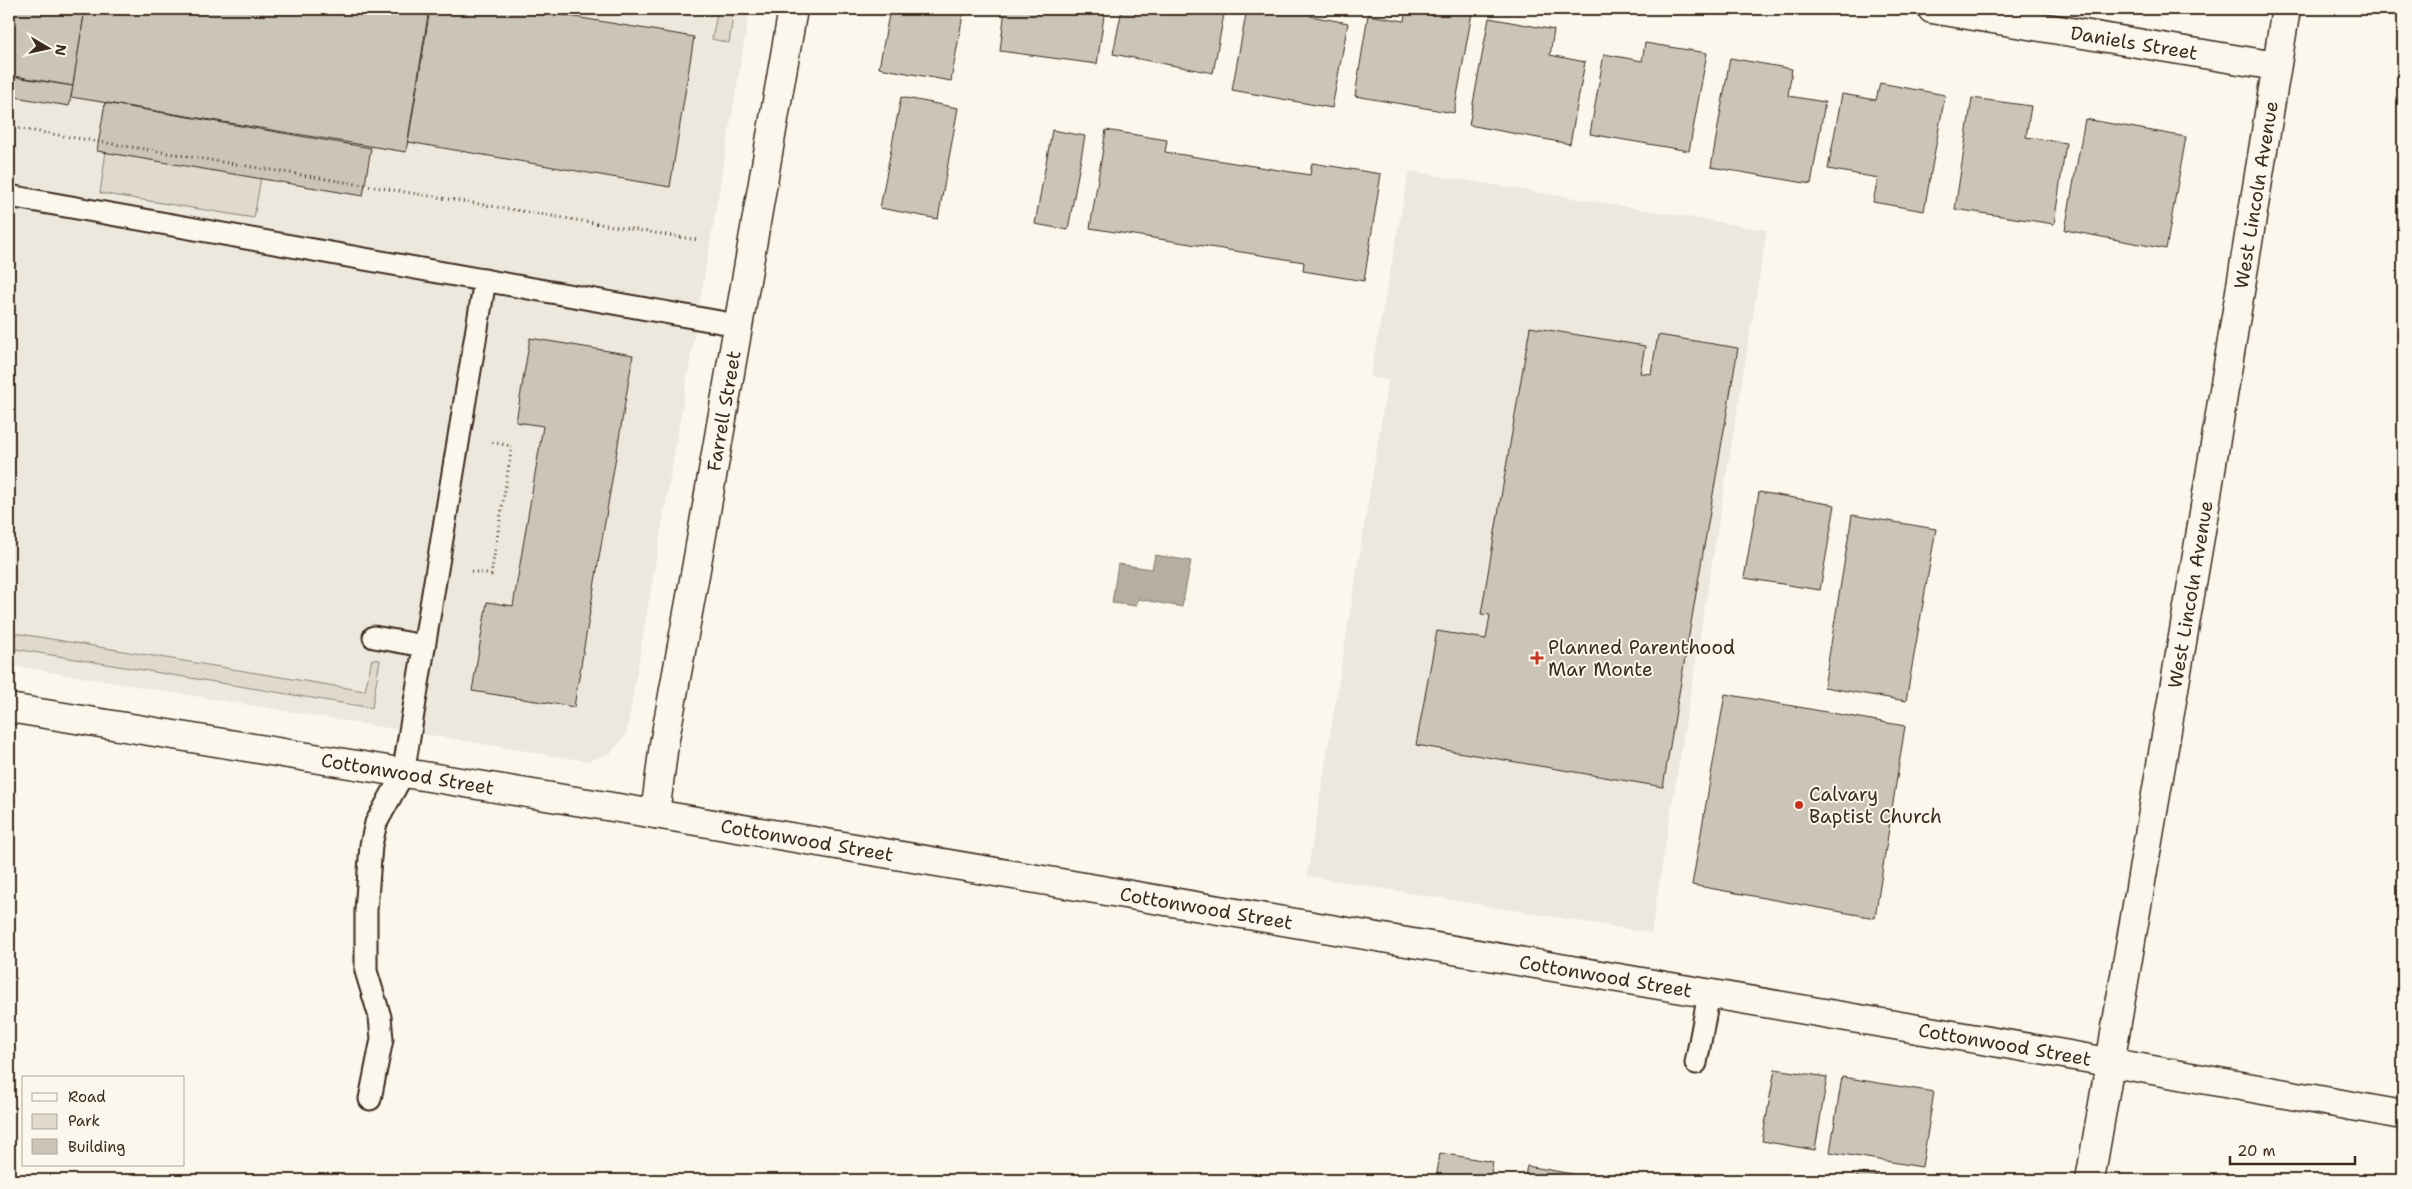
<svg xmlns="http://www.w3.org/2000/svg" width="2412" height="1189" font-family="'Shantell Sans',sans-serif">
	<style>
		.built { fill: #ede8dd }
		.green { fill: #dfd9ce; stroke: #8d8276 }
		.water { fill: #b6aea2; stroke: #85796d }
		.building { fill: #ccc4b9; stroke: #3b2a1e }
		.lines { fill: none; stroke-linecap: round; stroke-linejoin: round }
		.lane-casing { stroke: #3b2a1e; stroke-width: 25 }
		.street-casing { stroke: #3b2a1e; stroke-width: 31 }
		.secondary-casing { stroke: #3b2a1e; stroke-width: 31 }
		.path { stroke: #3b2a1e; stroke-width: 3; stroke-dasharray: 1 4; stroke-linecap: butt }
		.lane { stroke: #fbf7ec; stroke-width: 21 }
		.street { stroke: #fbf7ec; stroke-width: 28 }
		.secondary { stroke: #fbf7ec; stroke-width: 28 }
		.poi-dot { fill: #c8321e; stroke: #fbf7ec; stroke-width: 2 }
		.labels { text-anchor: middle; stroke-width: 4; stroke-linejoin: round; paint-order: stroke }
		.street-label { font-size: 19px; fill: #3b2a1e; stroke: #fbf7ec }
		.poi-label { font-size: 19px; fill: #3b2a1e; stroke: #fbf7ec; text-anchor: start }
	</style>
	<rect width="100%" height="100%" fill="#fbf7ec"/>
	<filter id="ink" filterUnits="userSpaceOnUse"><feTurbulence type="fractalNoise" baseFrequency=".02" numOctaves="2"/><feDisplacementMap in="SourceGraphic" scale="10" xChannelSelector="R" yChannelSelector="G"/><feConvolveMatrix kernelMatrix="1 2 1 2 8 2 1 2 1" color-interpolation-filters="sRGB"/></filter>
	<g filter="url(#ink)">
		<g class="built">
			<polygon points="9,9 750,9 626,736 610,754 588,761 573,759 9,665"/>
			<polygon points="1409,171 1767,230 1651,933 1307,876 1388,380 1370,377"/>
		</g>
		<g class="green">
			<polygon points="718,9 734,9 729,43 712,39"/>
			<polygon points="106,151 261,177 254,218 100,193"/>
			<polygon points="9,632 365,691 372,659 380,660 372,708 9,648"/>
		</g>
		<polygon class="water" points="1155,555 1191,561 1182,607 1138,599 1136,606 1112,603 1118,564 1152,569"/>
		<g class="building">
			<polygon points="9,9 85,9 73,86 9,75"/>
			<polygon points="85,9 429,9 406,152 71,97"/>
			<polygon points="430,9 527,9 694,37 670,187 408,142"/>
			<polygon points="890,9 964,9 951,81 879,68"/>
			<polygon points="1005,9 1105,9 1097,64 1000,51"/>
			<polygon points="1122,9 1225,9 1213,73 1113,54"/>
			<polygon points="1247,9 1312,9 1310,16 1348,23 1332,108 1232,90"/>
			<polygon points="1406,9 1447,9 1472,13 1454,113 1355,96 1368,15 1404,21"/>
			<polygon points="1489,18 1554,30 1550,55 1585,62 1570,144 1469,125"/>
			<polygon points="1645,43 1707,53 1689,151 1590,134 1604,54 1642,61"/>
			<polygon points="1730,58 1792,69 1788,96 1825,102 1811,184 1711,167"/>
			<polygon points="9,76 73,86 69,106 9,96"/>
			<polygon points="1880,83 1945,95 1924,211 1873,202 1878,178 1828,169 1842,94 1876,100"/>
			<polygon points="901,97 958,108 938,219 880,208"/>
			<polygon points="1972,98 2031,106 2026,137 2066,143 2054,224 1955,209"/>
			<polygon points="105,103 371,148 363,196 97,151"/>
			<polygon points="2085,119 2186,137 2166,249 2065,230"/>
			<polygon points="1052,130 1085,136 1068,230 1035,224"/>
			<polygon points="1106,130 1167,140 1165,152 1310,175 1312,163 1381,174 1364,281 1303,271 1304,262 1090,228"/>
			<polygon points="1530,327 1645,346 1640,373 1651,374 1658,335 1738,348 1663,787 1416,745 1437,631 1486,639 1490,615 1481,614"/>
			<polygon points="530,338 633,355 574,707 472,691 487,602 513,606 543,426 516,422"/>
			<polygon points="1759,492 1835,505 1820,590 1744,578"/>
			<polygon points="1852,515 1936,529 1906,701 1824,687"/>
			<polygon points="1725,694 1905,726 1875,918 1692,885"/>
			<polygon points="1775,1069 1827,1077 1815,1150 1762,1141"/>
			<polygon points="1842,1077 1934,1092 1922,1167 1830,1152"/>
			<polygon points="1440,1153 1493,1162 1490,1180 1436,1180"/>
			<polygon points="1527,1166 1578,1175 1577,1180 1524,1180"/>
			<polygon points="1858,1173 1905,1180 1856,1180"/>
		</g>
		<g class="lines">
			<defs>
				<g id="lane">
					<polyline points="9,196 737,325"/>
					<polyline points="374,637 424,646"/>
					<polyline points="1696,1063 1709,994"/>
					<polyline points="370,1099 382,1039 380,1017 366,971 366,911 371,845 376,823 403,774 485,280"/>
				</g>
				<g id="street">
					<path id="s1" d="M1932,9L2276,66"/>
					<path id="s2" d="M655,814L664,744L696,569L793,9"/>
					<path id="s3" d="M2090,1180L2200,537L2286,9"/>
				</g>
				<g id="secondary">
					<path id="s4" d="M9,708L655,814L2041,1050L2403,1115"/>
				</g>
			</defs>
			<use href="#lane" class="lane-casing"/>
			<use href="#street" class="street-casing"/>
			<use href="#secondary" class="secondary-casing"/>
			<g class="path">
				<polyline points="9,127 698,240"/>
				<polyline points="471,571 491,575 512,446 490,442"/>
			</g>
			<use href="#lane" class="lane"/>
			<use href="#street" class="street"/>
			<use href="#secondary" class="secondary"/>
		</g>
	</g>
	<g class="poi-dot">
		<path d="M1534.5 650.5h5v5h5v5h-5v5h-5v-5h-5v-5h5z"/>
		<circle cx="1799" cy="805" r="5"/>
	</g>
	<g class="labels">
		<g class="street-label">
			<text dy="7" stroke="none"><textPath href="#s1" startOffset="205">Daniels Street</textPath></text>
			<text dy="7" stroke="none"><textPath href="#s3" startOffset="999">West Lincoln Avenue</textPath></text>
			<text dy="7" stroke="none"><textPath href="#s2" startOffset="409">Farrell Street</textPath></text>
			<text dy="7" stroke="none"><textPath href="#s3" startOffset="594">West Lincoln Avenue</textPath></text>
			<text dy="7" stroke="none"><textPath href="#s4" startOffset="404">Cottonwood Street</textPath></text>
			<text dy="7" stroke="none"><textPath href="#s4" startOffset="809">Cottonwood Street</textPath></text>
			<text dy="7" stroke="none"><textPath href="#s4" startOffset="1214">Cottonwood Street</textPath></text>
			<text dy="7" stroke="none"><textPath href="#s4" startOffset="1619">Cottonwood Street</textPath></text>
			<text dy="7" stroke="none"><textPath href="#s4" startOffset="2024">Cottonwood Street</textPath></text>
		</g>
		<g class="poi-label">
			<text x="1548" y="654">Planned Parenthood<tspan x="1548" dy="22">Mar Monte</tspan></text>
			<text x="1809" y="801">Calvary<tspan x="1809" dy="22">Baptist Church</tspan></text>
		</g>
	</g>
	<rect width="2412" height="1189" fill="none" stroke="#fbf7ec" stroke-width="30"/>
	<rect x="15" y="15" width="2382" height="1159" fill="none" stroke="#3b2a1e" stroke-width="2" filter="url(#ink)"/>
	<rect x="22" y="1076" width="162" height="90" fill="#fbf7ec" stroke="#aea59a"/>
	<rect x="32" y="1093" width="25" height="8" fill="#fbf7ec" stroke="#aea59a"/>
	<text x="68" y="1102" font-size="15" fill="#3b2a1e">Road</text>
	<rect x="32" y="1114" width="25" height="15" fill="#dfd9ce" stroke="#aea59a"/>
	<text x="68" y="1126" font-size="15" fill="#3b2a1e">Park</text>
	<rect x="32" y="1139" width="25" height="15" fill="#ccc4b9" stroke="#aea59a"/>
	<text x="68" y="1152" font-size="15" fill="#3b2a1e">Building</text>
	<g transform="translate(48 48) rotate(99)" stroke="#fbf7ec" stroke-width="4" paint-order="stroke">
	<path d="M0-4L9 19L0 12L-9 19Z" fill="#3b2a1e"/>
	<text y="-8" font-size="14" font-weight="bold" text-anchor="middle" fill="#3b2a1e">N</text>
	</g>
	<path d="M2230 1156v8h125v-8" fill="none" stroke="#3b2a1e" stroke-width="2.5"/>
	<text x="2237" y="1156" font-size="15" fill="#3b2a1e" stroke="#fbf7ec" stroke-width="4" paint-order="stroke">20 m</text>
</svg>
